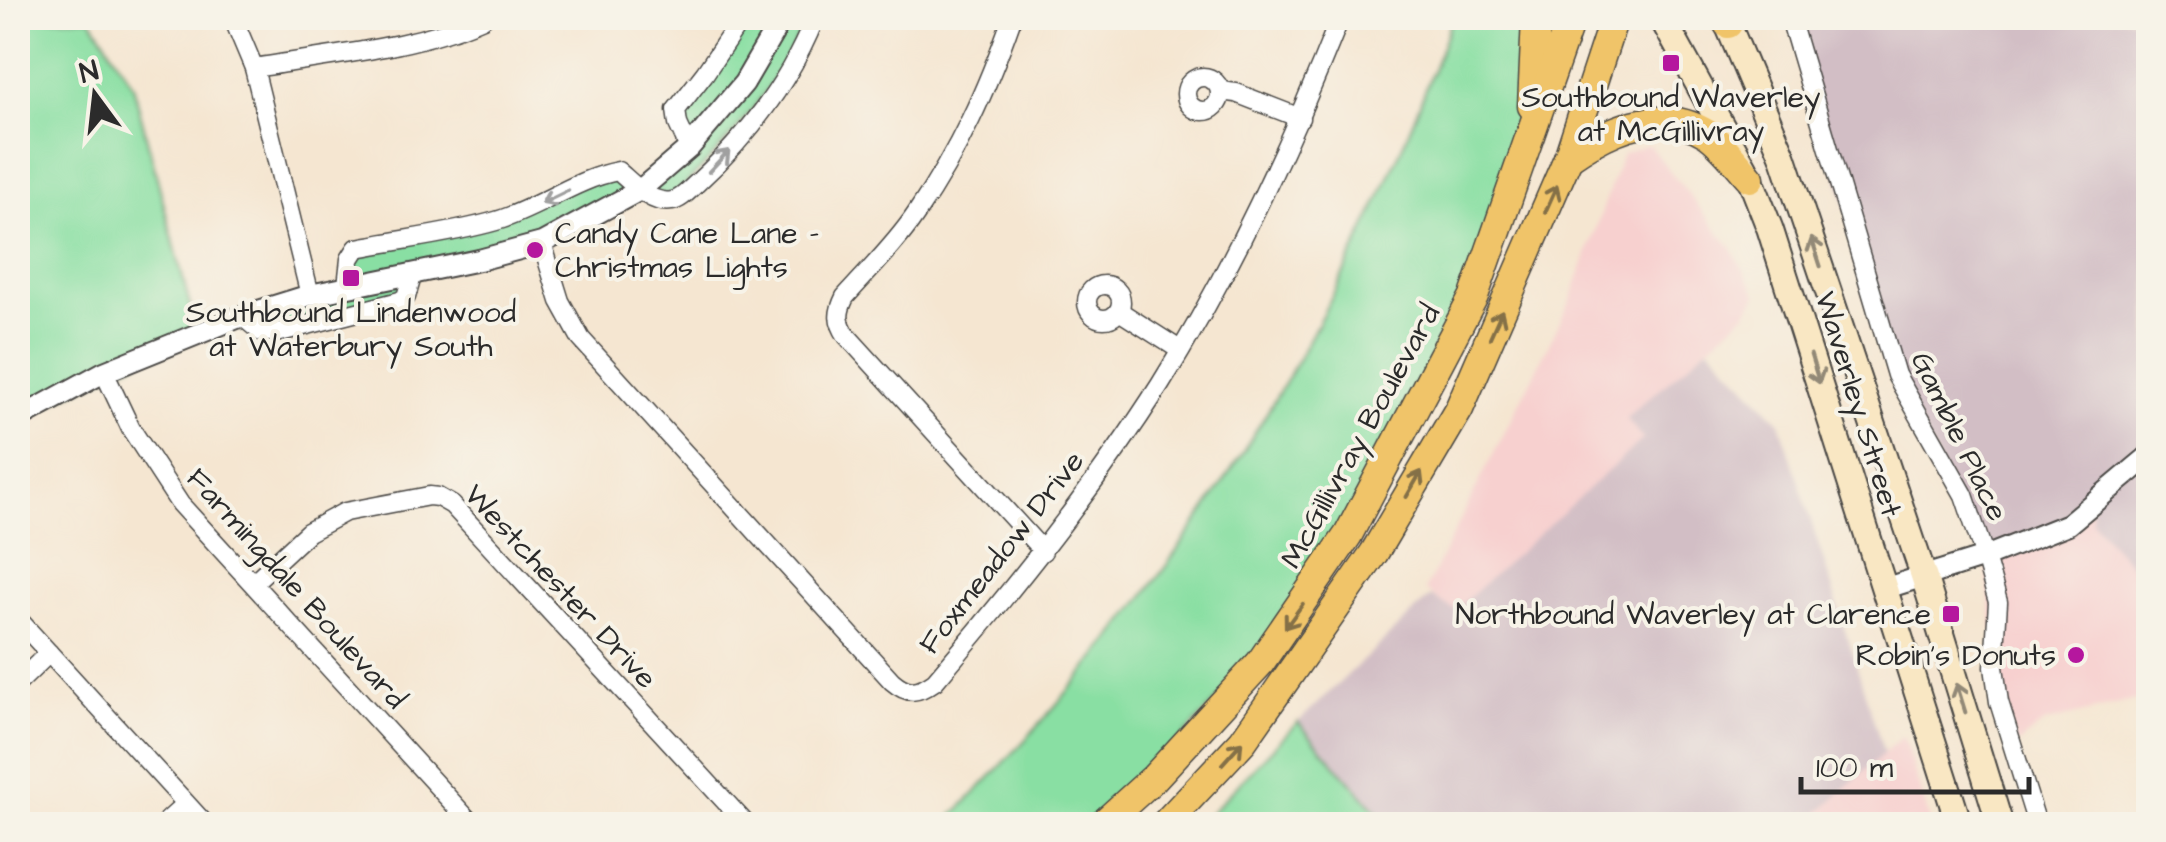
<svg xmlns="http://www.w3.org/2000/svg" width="2166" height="842" font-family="'Architects Daughter',sans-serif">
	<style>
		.built { fill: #f7d0cf }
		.industrial { fill: #d2bec5 }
		.green { fill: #89dfa3; stroke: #5a8567; stroke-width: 2.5 }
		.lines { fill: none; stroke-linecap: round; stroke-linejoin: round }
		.minor-casing { stroke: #494744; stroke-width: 21 }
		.tertiary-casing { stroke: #494744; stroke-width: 24 }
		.secondary-casing { stroke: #494744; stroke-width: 29 }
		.primary-casing { stroke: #494744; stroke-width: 31 }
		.minor { stroke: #fff; stroke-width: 18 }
		.tertiary { stroke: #fff; stroke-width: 20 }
		.secondary { stroke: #f9e7c3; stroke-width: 25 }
		.primary { stroke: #f0c469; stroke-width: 28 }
		.oneway { stroke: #a0a0a0 }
		.oneway2 { stroke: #847047 }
		.oneway3 { stroke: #928977 }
		.poi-dot { fill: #b5179e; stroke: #f7f3e8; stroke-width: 4 }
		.labels { text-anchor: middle; stroke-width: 8; stroke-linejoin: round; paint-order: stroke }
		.poi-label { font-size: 30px; fill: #2b2b2b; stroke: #f7f3e8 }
		.street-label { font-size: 30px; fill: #2b2b2b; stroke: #f7f3e8 }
	</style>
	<rect width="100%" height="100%" fill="#f7f3e8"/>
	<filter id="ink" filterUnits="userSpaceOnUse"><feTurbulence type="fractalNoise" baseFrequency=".01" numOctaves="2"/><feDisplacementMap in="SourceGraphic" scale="20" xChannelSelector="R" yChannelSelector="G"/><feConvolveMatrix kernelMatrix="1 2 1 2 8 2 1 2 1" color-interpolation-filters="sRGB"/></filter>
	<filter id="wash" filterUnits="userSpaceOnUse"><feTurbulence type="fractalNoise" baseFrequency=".0048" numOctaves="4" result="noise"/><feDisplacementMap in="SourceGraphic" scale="40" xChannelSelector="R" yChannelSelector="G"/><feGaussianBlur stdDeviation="2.25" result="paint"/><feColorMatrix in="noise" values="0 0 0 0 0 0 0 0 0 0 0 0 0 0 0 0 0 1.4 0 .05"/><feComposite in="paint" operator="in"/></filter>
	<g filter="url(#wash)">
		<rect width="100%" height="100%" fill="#f5e6d1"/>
		<g class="built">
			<polygon points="1649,145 1731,247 1757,295 1746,313 1627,418 1644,439 1454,611 1425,590 1571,300 1622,154"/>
			<polygon points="2091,506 2148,577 2148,697 2044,723 2017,745 1999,688 1985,557"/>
			<polygon points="1903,736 1931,824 1806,824 1891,746"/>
		</g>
		<g class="industrial">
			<polygon points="1790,18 2148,18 2148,585 2092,521 2091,507 1985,557 1896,375"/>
			<polygon points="1709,346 1780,422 1884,753 1806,824 1388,824 1298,722 1431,596 1455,610 1643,439 1626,418"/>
		</g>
		<g class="green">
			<polygon points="18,18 91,18 133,85 197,333 18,419"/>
			<path d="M742,18H807C773,91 731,141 673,196L639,190L542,243L413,273L406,297L280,332L242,316L347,286L350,259L450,229L600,175L640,189L688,148L678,124Z"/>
			<path d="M1452,18H1536L1529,142L1474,296L1299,611L1103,824H944C1172,602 1347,318 1452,18Z"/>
			<polygon points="1298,722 1388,824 1200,824"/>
		</g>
	</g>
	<g filter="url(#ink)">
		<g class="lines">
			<defs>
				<g id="minor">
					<polyline points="233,18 254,68 310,295"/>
					<path d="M1012,18C986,91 960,149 916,214C896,244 869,270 845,297C837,313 837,321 847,336L1043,551"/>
					<polyline points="1790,18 1896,375 1964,495 1985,557 1998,602 1994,667 1999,702 2037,824"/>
					<path d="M254,68C330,55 412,49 483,18"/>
					<circle cx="1203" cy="94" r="17"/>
					<polyline points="1220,91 1236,93 1300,118"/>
					<polyline points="689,148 678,124 676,110 705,73 742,18"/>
					<path d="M542,243L560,301L581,339L892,681C908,695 918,693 935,681C1015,587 1093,490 1160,385C1232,270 1290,144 1340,18"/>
					<circle cx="1104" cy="302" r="17"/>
					<path d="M347,286L350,259L357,248C403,239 451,234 496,221C538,209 575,179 618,171C632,183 651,205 672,201C681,200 690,189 697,183C747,137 790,81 815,18"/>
					<polyline points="1119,311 1180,350"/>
					<polyline points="242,316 261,332 280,332 400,301 406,297 413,273"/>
					<polyline points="104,372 131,429 180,504 472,824"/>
					<polyline points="253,583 308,532 345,512 429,496 438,497 452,505 746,824"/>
					<polyline points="18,619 205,824"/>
					<polyline points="18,683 49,653"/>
					<polyline points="164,824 186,804"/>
				</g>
				<g id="tertiary">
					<polyline points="18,419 104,372 242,316 310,295 479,260 542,243 640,190 689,148 744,83 782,18"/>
					<polyline points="1883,589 1985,557 2068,524 2148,457"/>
				</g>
				<g id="secondary">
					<polyline points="1662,18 1750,178 1770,229 1959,824"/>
					<polyline points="1725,18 1783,156 1924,577 2000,824"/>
				</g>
				<g id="primary">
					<polyline points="1726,18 1728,24"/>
					<polyline points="1532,106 1536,18"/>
					<path d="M1568,158C1607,130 1660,105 1706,133C1722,143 1737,164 1750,178"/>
					<polyline points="1103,824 1154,778 1260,663 1348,535 1474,296 1571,18"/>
					<polyline points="1165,824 1243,741 1374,553 1459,409 1568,158 1614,18"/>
				</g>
			</defs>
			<use href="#minor" class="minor-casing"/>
			<use href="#tertiary" class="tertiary-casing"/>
			<use href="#secondary" class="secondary-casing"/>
			<use href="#primary" class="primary-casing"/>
			<use href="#minor" class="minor"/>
			<use href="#tertiary" class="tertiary"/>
			<use href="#secondary" class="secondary"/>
			<use href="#primary" class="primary"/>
		</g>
		<defs><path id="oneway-shaft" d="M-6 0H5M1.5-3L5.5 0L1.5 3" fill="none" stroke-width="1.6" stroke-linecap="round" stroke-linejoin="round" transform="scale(2.5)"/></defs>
		<g class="oneway">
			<use href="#oneway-shaft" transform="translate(719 161) rotate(-47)"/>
			<use href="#oneway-shaft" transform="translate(555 197) rotate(154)"/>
		</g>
		<g class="oneway2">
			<use href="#oneway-shaft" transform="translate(1551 199) rotate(-66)"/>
			<use href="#oneway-shaft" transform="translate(1496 324) rotate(-66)"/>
			<use href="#oneway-shaft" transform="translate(1414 484) rotate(-60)"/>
			<use href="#oneway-shaft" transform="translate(1294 616) rotate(126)"/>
			<use href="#oneway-shaft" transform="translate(1232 753) rotate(-48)"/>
		</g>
		<g class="oneway3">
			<use href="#oneway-shaft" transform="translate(1816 252) rotate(-108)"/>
			<use href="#oneway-shaft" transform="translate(1815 369) rotate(73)"/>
			<use href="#oneway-shaft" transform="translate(1961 698) rotate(-107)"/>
		</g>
	</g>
	<g class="poi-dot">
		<rect x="1661" y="53" width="20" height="20" rx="5"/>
		<circle cx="535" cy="250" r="10"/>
		<rect x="341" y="268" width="20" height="20" rx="5"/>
		<rect x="1941" y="604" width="20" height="20" rx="5"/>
		<circle cx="2076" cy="655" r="10"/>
	</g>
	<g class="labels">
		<g class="poi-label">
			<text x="1671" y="107">Southbound Waverley<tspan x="1671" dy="34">at McGillivray</tspan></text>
			<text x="555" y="243" text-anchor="start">Candy Cane Lane -<tspan x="555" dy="34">Christmas Lights</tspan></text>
			<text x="351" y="322">Southbound Lindenwood<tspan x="351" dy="34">at Waterbury South</tspan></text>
			<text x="1931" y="624" text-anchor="end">Northbound Waverley at Clarence</text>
			<text x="2056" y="665" text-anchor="end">Robin's Donuts</text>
		</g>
		<g class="street-label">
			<text transform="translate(1859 404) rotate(73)" y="10">Waverley Street</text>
			<text transform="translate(1360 436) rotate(-61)" y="10">McGillivray Boulevard</text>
			<text transform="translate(1960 436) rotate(64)" y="10">Gamble Place</text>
			<text transform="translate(1001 552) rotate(-52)" y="10">Foxmeadow Drive</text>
			<text transform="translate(561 586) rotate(47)" y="10">Westchester Drive</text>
			<text transform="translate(297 588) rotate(48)" y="10">Farmingdale Boulevard</text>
		</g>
	</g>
	<rect width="2166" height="842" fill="none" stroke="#f7f3e8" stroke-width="60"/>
	<g transform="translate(95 95) rotate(345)" stroke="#f7f3e8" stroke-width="8" paint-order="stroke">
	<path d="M0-8L18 38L0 25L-18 38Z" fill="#2b2b2b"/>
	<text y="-15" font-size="28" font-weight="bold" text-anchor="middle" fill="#2b2b2b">N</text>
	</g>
	<path d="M1801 777v15h228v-15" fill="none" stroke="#2b2b2b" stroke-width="5"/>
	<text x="1816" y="777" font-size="30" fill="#2b2b2b" stroke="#f7f3e8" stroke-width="8" paint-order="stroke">100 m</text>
</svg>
